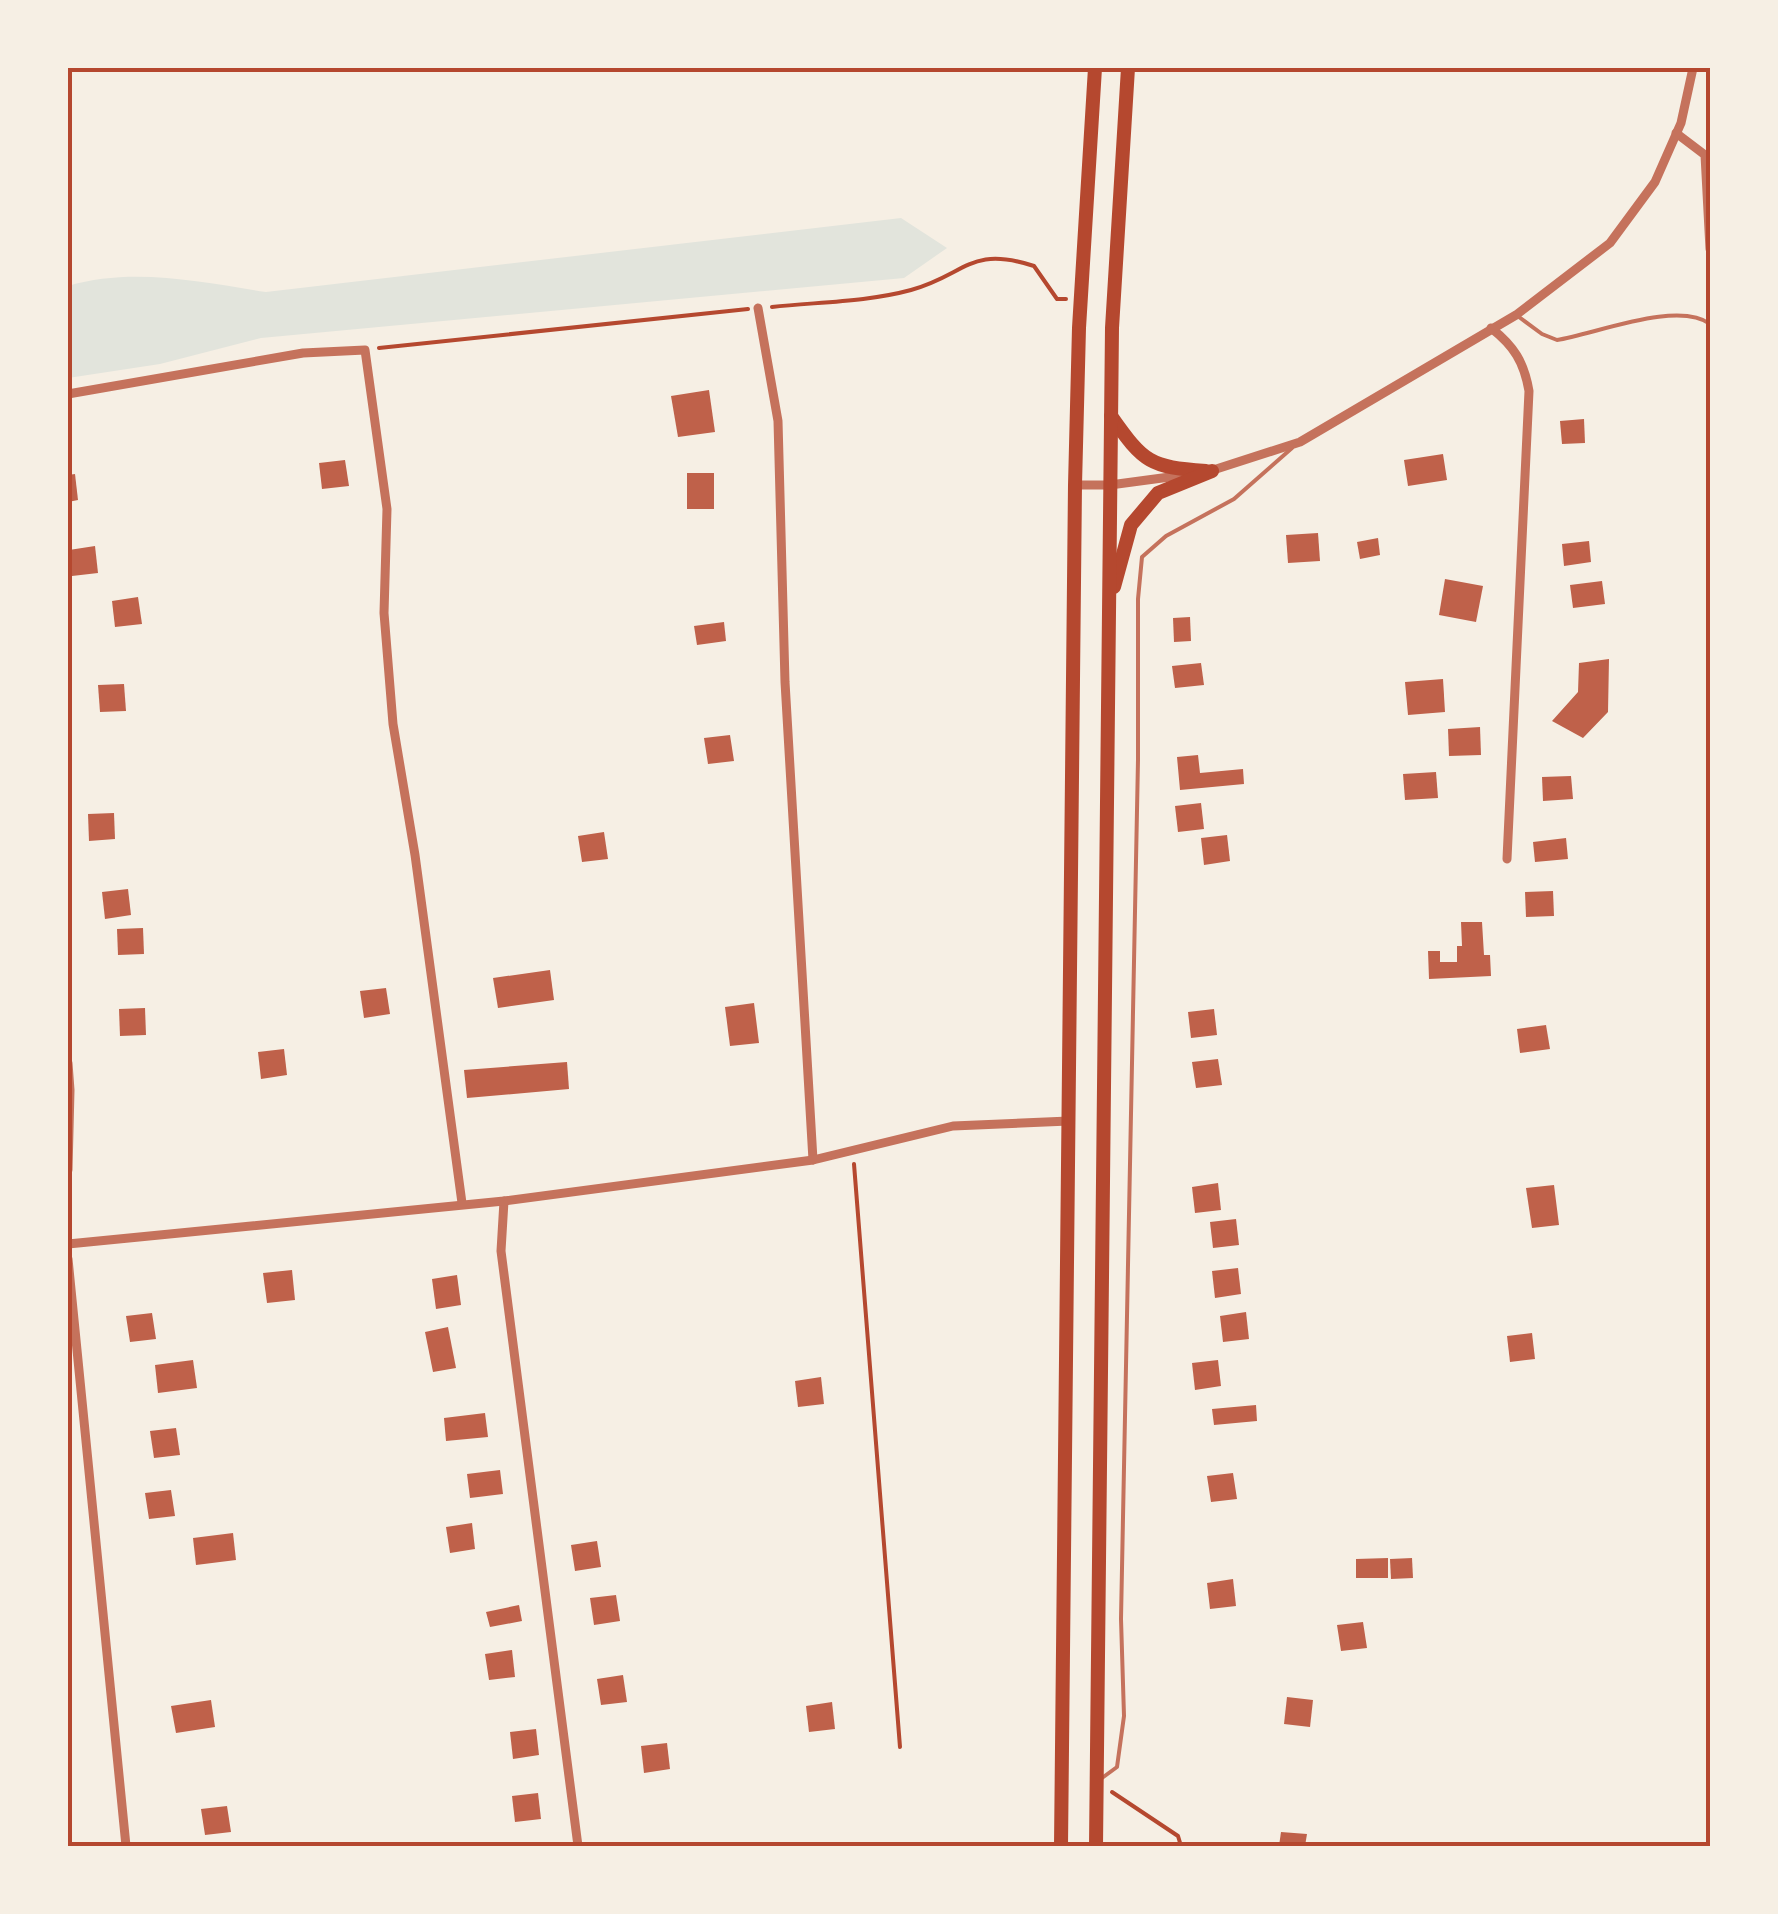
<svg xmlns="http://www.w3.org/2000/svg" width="1778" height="1914" font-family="Merriweather,serif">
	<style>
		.green { fill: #e2e4dc }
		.building { fill: #bf614a }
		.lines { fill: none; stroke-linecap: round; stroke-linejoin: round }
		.path { stroke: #b5482f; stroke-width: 4 }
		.service { stroke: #c5725c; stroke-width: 4 }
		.minor { stroke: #c5725c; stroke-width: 9 }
		.primary { stroke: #b5482f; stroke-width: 14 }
		.neatline { fill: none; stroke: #b5482f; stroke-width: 4 }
	</style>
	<rect width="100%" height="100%" fill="#f6efe4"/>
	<path class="green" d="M901,218L947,248L904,278L261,338L160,364L68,378V286C133,267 200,282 266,292Z"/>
	<g class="building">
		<polygon points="709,390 715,432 678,437 671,396"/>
		<polygon points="1584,419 1585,443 1562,444 1560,421"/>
		<polygon points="1443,454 1447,480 1408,486 1404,460"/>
		<polygon points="345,460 349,486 322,489 319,463"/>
		<rect x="687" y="473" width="27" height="36"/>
		<polygon points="75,474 78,500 68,502 68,475"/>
		<polygon points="1318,533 1320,561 1288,563 1286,535"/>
		<polygon points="1378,538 1380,555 1360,559 1357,542"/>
		<polygon points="1589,541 1591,562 1564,566 1562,544"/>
		<polygon points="95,546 98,573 72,576 69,550"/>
		<polygon points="1445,579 1483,586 1476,622 1439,615"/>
		<polygon points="1602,581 1605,604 1573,608 1570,585"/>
		<polygon points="138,597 142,624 115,627 112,601"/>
		<polygon points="1190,617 1191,641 1174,642 1173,618"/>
		<polygon points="724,622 726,641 697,645 694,626"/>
		<polygon points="1609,659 1608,712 1583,738 1552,721 1578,692 1579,663"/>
		<polygon points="1201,663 1204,685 1175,688 1172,666"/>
		<polygon points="1443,679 1445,712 1408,715 1405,682"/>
		<polygon points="124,684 126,711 100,712 98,685"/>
		<polygon points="1480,727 1481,755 1449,756 1448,729"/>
		<polygon points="730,735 734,761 708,764 704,738"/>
		<polygon points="1198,755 1200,773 1243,769 1244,784 1180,790 1177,757"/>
		<polygon points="1436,772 1438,798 1405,800 1403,774"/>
		<polygon points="1571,776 1573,799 1543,801 1542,777"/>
		<polygon points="1201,803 1204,829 1178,832 1175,806"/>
		<polygon points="114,813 115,839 89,841 88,814"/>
		<polygon points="604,832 608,859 582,862 578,836"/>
		<polygon points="1227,835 1230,861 1204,865 1201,838"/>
		<polygon points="1566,838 1568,859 1535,862 1533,842"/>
		<polygon points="128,889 131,915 105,919 102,892"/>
		<polygon points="1553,891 1554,916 1526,917 1525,892"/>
		<polygon points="1461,922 1482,922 1484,955 1490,955 1491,976 1429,979 1428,951 1440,951 1440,962 1457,962 1457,946 1462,946"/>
		<polygon points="143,928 144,954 118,955 117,929"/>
		<polygon points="550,970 554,1000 498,1008 493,978"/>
		<polygon points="386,988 390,1014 364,1018 360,991"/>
		<polygon points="754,1003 759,1043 730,1046 725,1007"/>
		<polygon points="145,1008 146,1035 120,1036 119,1009"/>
		<polygon points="1214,1009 1217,1035 1191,1038 1188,1012"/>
		<polygon points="1546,1025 1550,1049 1520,1053 1517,1029"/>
		<polygon points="284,1049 287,1075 261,1079 258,1052"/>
		<polygon points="1218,1059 1222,1085 1196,1088 1192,1062"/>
		<polygon points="567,1062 569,1089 467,1098 464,1070"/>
		<polygon points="1218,1183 1221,1210 1195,1213 1192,1187"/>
		<polygon points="1554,1185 1559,1225 1532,1228 1526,1188"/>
		<polygon points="1236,1219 1239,1245 1213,1248 1210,1222"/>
		<polygon points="1238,1268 1241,1294 1215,1298 1212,1271"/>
		<polygon points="292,1270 295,1300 267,1303 263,1273"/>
		<polygon points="457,1275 461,1305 436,1309 432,1279"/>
		<polygon points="1246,1312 1249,1339 1223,1342 1220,1316"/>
		<polygon points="152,1313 156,1339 130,1342 126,1316"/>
		<polygon points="448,1327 456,1368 433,1372 425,1332"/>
		<polygon points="1532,1333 1535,1359 1510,1362 1507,1336"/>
		<polygon points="193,1360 197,1388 158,1393 155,1365"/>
		<polygon points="1218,1360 1221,1386 1195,1390 1192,1363"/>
		<polygon points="821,1377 824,1404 798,1407 795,1381"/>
		<polygon points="1256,1405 1257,1421 1214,1425 1212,1409"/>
		<polygon points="485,1413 488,1437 446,1441 444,1418"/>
		<polygon points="176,1428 180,1455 154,1458 150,1431"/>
		<polygon points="500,1470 503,1494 470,1498 467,1474"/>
		<polygon points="1233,1473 1237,1499 1211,1502 1207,1476"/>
		<polygon points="171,1490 175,1516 149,1519 145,1493"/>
		<polygon points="472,1523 475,1549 450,1553 446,1527"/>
		<polygon points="233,1533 236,1560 196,1565 193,1538"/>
		<polygon points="597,1541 601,1567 575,1571 571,1545"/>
		<polygon points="1388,1558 1388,1578 1356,1578 1356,1559"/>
		<polygon points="1412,1558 1413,1578 1391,1579 1390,1559"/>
		<polygon points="1233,1579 1236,1606 1210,1609 1207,1583"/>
		<polygon points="616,1595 620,1621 594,1625 590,1598"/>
		<polygon points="519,1605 522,1621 490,1627 486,1612"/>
		<polygon points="1363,1622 1367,1648 1341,1651 1337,1625"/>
		<polygon points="512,1650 515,1677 489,1680 485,1654"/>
		<polygon points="623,1675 627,1702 601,1705 597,1679"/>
		<polygon points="1287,1697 1313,1700 1310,1727 1284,1724"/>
		<polygon points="211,1700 215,1727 176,1733 171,1706"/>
		<polygon points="832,1702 835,1729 809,1732 806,1706"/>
		<polygon points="536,1729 539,1755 513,1759 510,1732"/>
		<polygon points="667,1743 670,1769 644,1773 641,1746"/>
		<polygon points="538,1793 541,1819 515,1822 512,1796"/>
		<polygon points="227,1806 231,1832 205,1835 201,1809"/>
		<polygon points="1281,1832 1307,1834 1305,1846 1279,1846"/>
	</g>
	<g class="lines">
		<g class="path">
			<path d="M772,307C817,302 867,302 911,290C966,275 969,245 1034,266L1057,299H1066"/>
			<polyline points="379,348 748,309"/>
			<polyline points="854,1164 900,1747"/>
			<polyline points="1112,1792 1178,1836 1181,1846"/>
		</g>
		<g class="service">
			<path d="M1519,317L1542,334L1557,340C1595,334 1678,300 1710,324"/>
			<polyline points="1102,1778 1117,1767 1124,1716 1121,1619 1138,760 1138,599 1142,557 1166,536 1234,499 1292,448"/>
		</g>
		<g class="minor">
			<polyline points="1676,133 1705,155 1710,249"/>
			<polyline points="758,308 778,421 785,682 813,1160"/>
			<path d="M1491,328C1514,346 1524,362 1529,391L1507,859"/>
			<polyline points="68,394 303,353 365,350 387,509 384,613 393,724 415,855 462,1203"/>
			<polyline points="1207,472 1300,442 1516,315 1610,243 1655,182 1681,123 1693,68"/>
			<polyline points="1075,485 1110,485 1192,474"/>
			<polyline points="68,1063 70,1090 68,1170"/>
			<polyline points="504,1201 501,1251 578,1846"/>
			<polyline points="68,1244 504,1201 813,1160 953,1126 1069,1121"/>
			<polyline points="68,1259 126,1846"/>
		</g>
		<g class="primary">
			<path d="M1111,416C1144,463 1150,467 1206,471"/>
			<polyline points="1114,587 1131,525 1158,493 1212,471"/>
			<polyline points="1061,1846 1075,485 1079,328 1095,68"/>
			<polyline points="1096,1846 1112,328 1128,68"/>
		</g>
	</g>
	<rect width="1778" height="1914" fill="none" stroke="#f6efe4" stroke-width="140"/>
	<rect x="70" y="70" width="1638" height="1774" class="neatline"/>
</svg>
